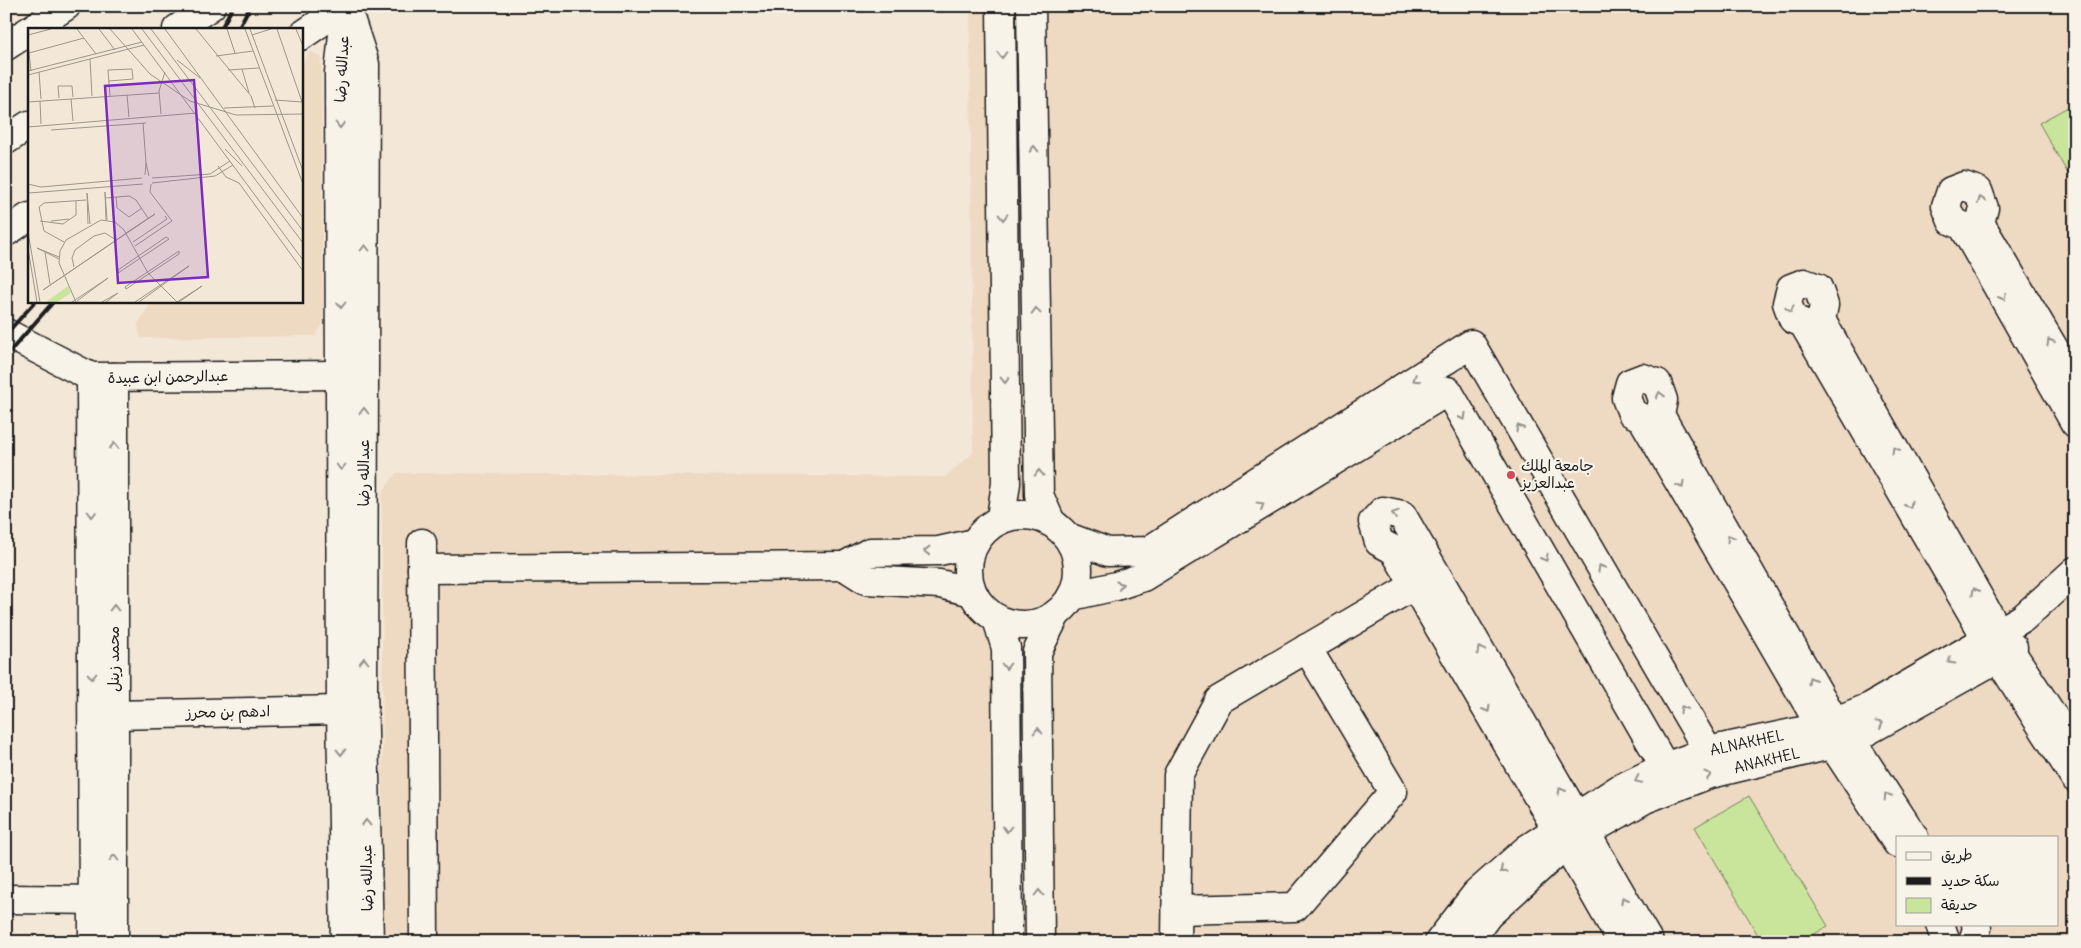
<svg xmlns="http://www.w3.org/2000/svg" width="2081" height="948" font-family="Delius,'Playpen Sans Arabic',sans-serif">
	<style>
		.built { fill: #eed9c3; fill-rule: evenodd }
		.green { fill: #c9e59c; stroke: #72805c }
		.lines { fill: none; stroke-linecap: round; stroke-linejoin: round }
		.minor-casing { stroke: #1c1c1c; stroke-width: 31 }
		.major-casing { stroke: #1c1c1c; stroke-width: 31 }
		.highway-casing { stroke: #1c1c1c; stroke-width: 31 }
		.minor { stroke: #f7f3e8; stroke-width: 28 }
		.major { stroke: #f7f3e8; stroke-width: 28 }
		.highway { stroke: #f7f3e8; stroke-width: 28 }
		.rail { stroke: #1c1c1c; stroke-width: 4 }
		.oneway { stroke: #94928c }
		.poi-dot { fill: #d1495b; stroke: #f7f3e8; stroke-width: 2 }
		.labels { text-anchor: middle; stroke-width: 4.5; stroke-linejoin: round; paint-order: stroke }
		.street-label { font-size: 15px; fill: #1c1c1c; stroke: #f7f3e8 }
		.poi-label { font-size: 15px; fill: #1c1c1c; stroke: #f7f3e8; text-anchor: start }
		.inset-road { fill: none; stroke: #9d968c; stroke-width: 1 }
		.view { fill: #7b2cbf; fill-opacity: 0.15; stroke: #7b2cbf; stroke-width: 2.5 }
		.inset-edge { fill: none; stroke: #1c1c1c; stroke-width: 2.5 }
	</style>
	<rect width="100%" height="100%" fill="#f3e7d7"/>
	<filter id="ink" filterUnits="userSpaceOnUse"><feTurbulence type="fractalNoise" baseFrequency=".02" numOctaves="2"/><feDisplacementMap in="SourceGraphic" scale="10" xChannelSelector="R" yChannelSelector="G"/><feConvolveMatrix kernelMatrix="1 2 1 2 8 2 1 2 1" color-interpolation-filters="sRGB"/></filter>
	<g filter="url(#ink)">
		<g class="built">
			<path d="M970,6H2075V942H383L382,493L396,473L945,477L973,453ZM1897,837H2057V924H1897Z"/>
			<polygon points="310,51 321,57 323,324 315,336 140,338 138,324 152,301 301,301 301,65"/>
		</g>
		<g class="green">
			<polygon points="2075,103 2075,186 2039,123"/>
			<polygon points="1749,796 1828,926 1801,942 1762,942 1695,827"/>
		</g>
		<g class="lines">
			<defs>
				<g id="minor">
					<polyline points="346,6 365,64 363,689 369,942"/>
					<polyline points="1001,6 1006,483 1001,518"/>
					<polyline points="1031,6 1039,495 1050,520"/>
					<polyline points="6,333 91,377 341,375"/>
					<polyline points="91,377 93,942"/>
					<polyline points="114,377 114,942"/>
					<polyline points="2075,384 1980,223 1984,208 1978,191 1964,186 1951,191 1946,206 1952,221 1963,226 2075,423"/>
					<circle cx="1023" cy="570" r="55"/>
					<polyline points="1068,537 1108,552 1148,551 1471,344 1708,751"/>
					<polyline points="422,543 424,942"/>
					<polyline points="422,569 844,566"/>
					<polyline points="972,592 940,584 866,580 844,566 870,552 939,551 975,543"/>
					<polyline points="1072,596 1116,586 1143,577 1448,391 1665,767"/>
					<polyline points="997,619 1006,648 1008,942"/>
					<polyline points="114,715 341,710"/>
					<polyline points="2075,750 1999,633 1821,320 1824,305 1818,288 1804,283 1791,288 1787,303 1793,319 1803,323 1998,658 2075,778"/>
					<polyline points="1556,828 1394,550 1379,542 1373,522 1383,511 1402,515 1649,942"/>
					<polyline points="1897,843 1821,727 1642,418 1632,413 1626,398 1630,383 1643,378 1657,383 1663,400 1660,415 1835,722 1851,740 1914,837"/>
					<polyline points="1566,844 1622,942"/>
					<polyline points="6,899 110,900"/>
					<polyline points="1177,910 1295,907 1393,792 1307,648"/>
					<polyline points="1940,924 1946,942"/>
					<polyline points="345,942 341,710 339,73 345,15"/>
					<polyline points="1040,942 1037,652 1056,614"/>
					<polyline points="1176,942 1178,775 1219,700 1415,585"/>
					<path id="s1" d="M1439,942L1476,894L1527,849L1619,789L1665,767L1708,751L1821,727L1870,707L2023,618L2075,571"/>
					<path id="s2" d="M1468,942L1488,915L1566,844L1645,799L1707,775L1851,740L1998,658L2013,647"/>
					<polyline points="1973,942 1977,928 1976,924"/>
				</g>
				<g id="major">
					<polyline points="301,36 345,6"/>
					<polyline points="6,232 29,217"/>
				</g>
				<g id="highway">
					<polyline points="32,29 66,6"/>
					<polyline points="177,29 211,6"/>
					<polyline points="6,46 29,31"/>
					<polyline points="6,140 29,125"/>
				</g>
			</defs>
			<use href="#minor" class="minor-casing"/>
			<use href="#major" class="major-casing"/>
			<use href="#highway" class="highway-casing"/>
			<use href="#minor" class="minor"/>
			<use href="#major" class="major"/>
			<use href="#highway" class="highway"/>
			<g class="rail">
				<polyline points="221,29 233,6"/>
				<polyline points="238,29 250,6"/>
				<polyline points="6,334 36,301"/>
				<polyline points="6,356 54,301"/>
			</g>
		</g>
		<defs><path id="oneway-chevron" d="M-2-3.5L2.5 0L-2 3.5" fill="none" stroke-width="1.6" stroke-linecap="round" stroke-linejoin="round" transform="scale(1.25)"/></defs>
		<g class="oneway">
			<use href="#oneway-chevron" transform="translate(1002 55) rotate(89)"/>
			<use href="#oneway-chevron" transform="translate(340 125) rotate(90)"/>
			<use href="#oneway-chevron" transform="translate(1034 149) rotate(-91)"/>
			<use href="#oneway-chevron" transform="translate(1981 200) rotate(-110)"/>
			<use href="#oneway-chevron" transform="translate(1003 217) rotate(89)"/>
			<use href="#oneway-chevron" transform="translate(365 248) rotate(-90)"/>
			<use href="#oneway-chevron" transform="translate(2003 297) rotate(60)"/>
			<use href="#oneway-chevron" transform="translate(341 305) rotate(90)"/>
			<use href="#oneway-chevron" transform="translate(1790 309) rotate(74)"/>
			<use href="#oneway-chevron" transform="translate(1036 311) rotate(-91)"/>
			<use href="#oneway-chevron" transform="translate(2050 342) rotate(-120)"/>
			<use href="#oneway-chevron" transform="translate(1416 379) rotate(147)"/>
			<use href="#oneway-chevron" transform="translate(1005 380) rotate(89)"/>
			<use href="#oneway-chevron" transform="translate(1660 395) rotate(-104)"/>
			<use href="#oneway-chevron" transform="translate(364 411) rotate(-90)"/>
			<use href="#oneway-chevron" transform="translate(1463 417) rotate(60)"/>
			<use href="#oneway-chevron" transform="translate(1519 428) rotate(-120)"/>
			<use href="#oneway-chevron" transform="translate(114 446) rotate(-90)"/>
			<use href="#oneway-chevron" transform="translate(1895 450) rotate(-120)"/>
			<use href="#oneway-chevron" transform="translate(341 467) rotate(90)"/>
			<use href="#oneway-chevron" transform="translate(1039 473) rotate(-91)"/>
			<use href="#oneway-chevron" transform="translate(1681 485) rotate(60)"/>
			<use href="#oneway-chevron" transform="translate(1261 505) rotate(-31)"/>
			<use href="#oneway-chevron" transform="translate(1909 505) rotate(60)"/>
			<use href="#oneway-chevron" transform="translate(92 514) rotate(90)"/>
			<use href="#oneway-chevron" transform="translate(1395 514) rotate(-161)"/>
			<use href="#oneway-chevron" transform="translate(1730 538) rotate(-120)"/>
			<use href="#oneway-chevron" transform="translate(927 551) rotate(180)"/>
			<use href="#oneway-chevron" transform="translate(1545 558) rotate(60)"/>
			<use href="#oneway-chevron" transform="translate(1601 568) rotate(-120)"/>
			<use href="#oneway-chevron" transform="translate(1120 585) rotate(-17)"/>
			<use href="#oneway-chevron" transform="translate(1975 591) rotate(-120)"/>
			<use href="#oneway-chevron" transform="translate(114 608) rotate(-90)"/>
			<use href="#oneway-chevron" transform="translate(1480 650) rotate(-120)"/>
			<use href="#oneway-chevron" transform="translate(364 661) rotate(-90)"/>
			<use href="#oneway-chevron" transform="translate(1951 661) rotate(150)"/>
			<use href="#oneway-chevron" transform="translate(1006 666) rotate(90)"/>
			<use href="#oneway-chevron" transform="translate(92 676) rotate(90)"/>
			<use href="#oneway-chevron" transform="translate(1811 680) rotate(-120)"/>
			<use href="#oneway-chevron" transform="translate(1487 709) rotate(60)"/>
			<use href="#oneway-chevron" transform="translate(1683 709) rotate(-120)"/>
			<use href="#oneway-chevron" transform="translate(1880 724) rotate(-29)"/>
			<use href="#oneway-chevron" transform="translate(1038 731) rotate(-90)"/>
			<use href="#oneway-chevron" transform="translate(341 752) rotate(89)"/>
			<use href="#oneway-chevron" transform="translate(1708 775) rotate(-17)"/>
			<use href="#oneway-chevron" transform="translate(1638 780) rotate(154)"/>
			<use href="#oneway-chevron" transform="translate(1561 791) rotate(-120)"/>
			<use href="#oneway-chevron" transform="translate(1887 796) rotate(-123)"/>
			<use href="#oneway-chevron" transform="translate(366 823) rotate(-91)"/>
			<use href="#oneway-chevron" transform="translate(1007 829) rotate(90)"/>
			<use href="#oneway-chevron" transform="translate(114 858) rotate(-90)"/>
			<use href="#oneway-chevron" transform="translate(1503 870) rotate(139)"/>
			<use href="#oneway-chevron" transform="translate(1039 893) rotate(-90)"/>
			<use href="#oneway-chevron" transform="translate(1624 900) rotate(-120)"/>
		</g>
	</g>
	<circle class="poi-dot" cx="1511" cy="475" r="5"/>
	<g class="labels">
		<g class="street-label">
			<text transform="translate(342 69) rotate(-87)" y="5">عبدالله رضا</text>
			<text transform="translate(168 377) rotate(-1)" y="5">عبدالرحمن ابن عبيدة</text>
			<text transform="translate(364 473) rotate(-90)" y="5">عبدالله رضا</text>
			<text transform="translate(114 659) rotate(-90)" y="5">محمد زينل</text>
			<text transform="translate(228 712) rotate(-1)" y="5">ادهم بن محرز</text>
			<text dy="5" stroke="none"><textPath href="#s1" startOffset="375">ALNAKHEL</textPath></text>
			<text dy="5" stroke="none"><textPath href="#s2" startOffset="358">ANAKHEL</textPath></text>
			<text transform="translate(367 878) rotate(-91)" y="5">عبدالله رضا</text>
		</g>
		<g class="poi-label">
			<text x="1521" y="471">جامعة الملك<tspan x="1521" dy="17">عبدالعزيز</tspan></text>
		</g>
	</g>
	<g transform="translate(28 28)">
		<rect width="275" height="275" fill="#f3e7d7"/>
		<path d="M40,258L43,265L29,274H18Z" fill="#c9e59c"/>
		<path class="inset-road" d="M49,1L68,26M71,1L87,22M82,1L122,46L162,73L208,87L275,86M104,1L275,232M114,1L275,215M123,1L275,203M137,1L275,190M168,1L223,68L227,80M199,1L207,25M217,1L275,156M222,1L275,143M268,1L275,18M0,7L23,1M224,7L243,1M0,16L3,43M1,25L56,10M188,28L225,23M62,31L64,68M149,32L172,50M214,41L221,65M200,42L231,40M0,43L114,14M11,44L13,71M0,47L116,17M81,53L105,51L104,41L80,42L82,68M99,67L101,89M31,70L30,58H44L45,69M43,71L45,93M247,72L274,74L249,1M12,73L13,96M0,74L131,65M196,80L245,78M133,86L131,63L137,44M115,95L118,135M0,99L168,85M23,102L118,95M197,121L214,138M190,138L198,149L211,155L275,243M117,147L118,135L121,148M124,150L182,146L202,133M124,155L187,148L205,137M0,156L13,159L114,150M1,165L115,156M88,169L89,180L101,189L114,180M78,170L101,168L108,172L120,190M78,192L77,164L79,192M12,193L35,196L48,187V173M23,193L41,191M60,196L59,165L62,196M0,204L12,274M97,206L15,262L127,186L98,205M138,209L141,211L90,245V242ZM36,214L16,203L11,179L16,175L58,172M105,214L139,191L137,188M107,218L144,193L122,164L123,156M0,221L9,274M151,223V226L98,261L97,259ZM17,224L22,256M31,231L9,220L31,229M46,239L44,230L47,222L66,208L77,205L88,212M44,274L80,250L49,273M48,274L31,235L32,223L38,212L73,192L87,194L96,202L120,245L149,274M74,274L90,265L78,274M107,274L161,238L111,274M149,274L174,258L151,274"/>
		<path class="view" d="M166,52L180,249L90,255L77,58Z"/>
		<rect width="275" height="275" class="inset-edge"/>
	</g>
	<rect width="2081" height="948" fill="none" stroke="#f7f3e8" stroke-width="25"/>
	<rect x="12" y="12" width="2056" height="923" fill="none" stroke="#1c1c1c" stroke-width="2" filter="url(#ink)"/>
	<rect x="1896" y="836" width="162" height="90" fill="#f7f3e8" stroke="#9f9d96"/>
	<rect x="1906" y="852" width="25" height="8" fill="#f7f3e8" stroke="#9f9d96"/>
	<text x="1941" y="860" font-size="15" fill="#1c1c1c">طريق</text>
	<rect x="1906" y="877" width="25" height="8" fill="#1c1c1c" stroke="#9f9d96"/>
	<text x="1941" y="886" font-size="15" fill="#1c1c1c">سكة حديد</text>
	<rect x="1906" y="898" width="25" height="15" fill="#c9e59c" stroke="#9f9d96"/>
	<text x="1941" y="910" font-size="15" fill="#1c1c1c">حديقة</text>
</svg>
